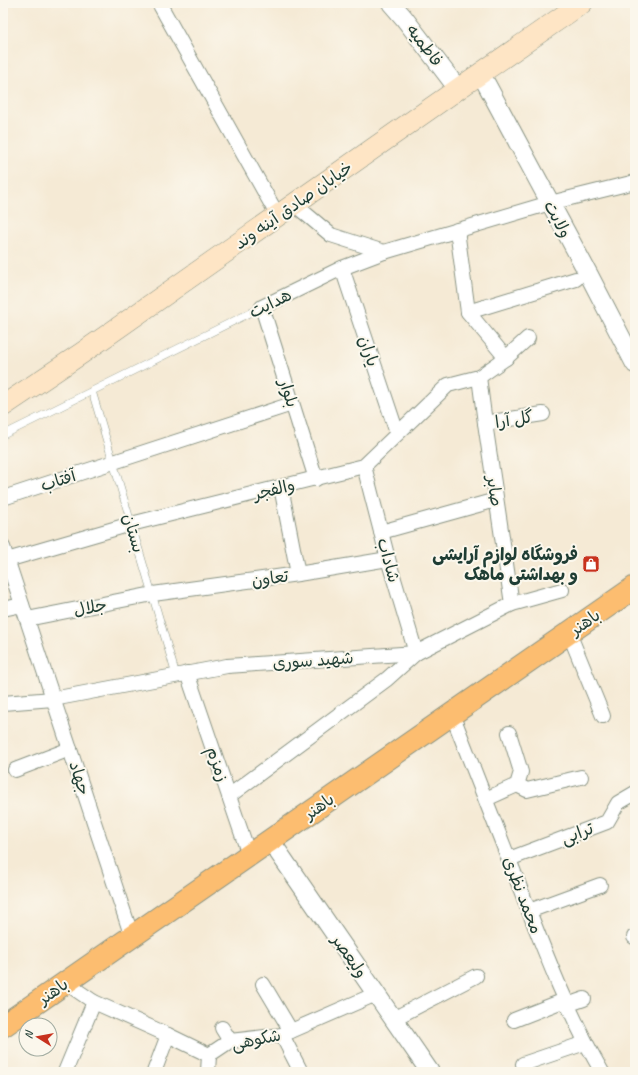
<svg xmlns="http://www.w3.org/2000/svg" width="638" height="1075" font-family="Caveat,'Playpen Sans Arabic',sans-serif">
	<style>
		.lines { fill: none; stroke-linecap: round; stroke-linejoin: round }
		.service-casing { stroke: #8a9484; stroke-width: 8 }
		.minor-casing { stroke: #8a9484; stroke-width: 16 }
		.tertiary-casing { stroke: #8a9484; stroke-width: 20 }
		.secondary-casing { stroke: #8a9484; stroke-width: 22 }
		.primary-casing { stroke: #8a9484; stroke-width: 24 }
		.service { stroke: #fff; stroke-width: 7 }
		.minor { stroke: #fff; stroke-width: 14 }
		.tertiary { stroke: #fff; stroke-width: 18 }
		.secondary { stroke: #fee5c5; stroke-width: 21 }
		.primary { stroke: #fcbd6f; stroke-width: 22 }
		.labels { text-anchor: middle; stroke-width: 4; stroke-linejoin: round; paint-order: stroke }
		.street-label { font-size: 17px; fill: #1f3d34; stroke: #fbf7ec }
		.poi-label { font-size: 17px; font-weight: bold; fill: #1f3d34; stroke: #fbf7ec; text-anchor: end }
	</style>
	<rect width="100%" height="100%" fill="#fbf7ec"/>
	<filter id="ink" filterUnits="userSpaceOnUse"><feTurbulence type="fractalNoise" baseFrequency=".025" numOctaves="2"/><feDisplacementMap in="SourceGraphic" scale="8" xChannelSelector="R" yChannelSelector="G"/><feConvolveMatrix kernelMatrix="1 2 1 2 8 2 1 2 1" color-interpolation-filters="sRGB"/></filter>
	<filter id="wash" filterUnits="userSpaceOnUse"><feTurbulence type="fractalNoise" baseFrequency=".012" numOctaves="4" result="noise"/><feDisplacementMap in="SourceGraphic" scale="16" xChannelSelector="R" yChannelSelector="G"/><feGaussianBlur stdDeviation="0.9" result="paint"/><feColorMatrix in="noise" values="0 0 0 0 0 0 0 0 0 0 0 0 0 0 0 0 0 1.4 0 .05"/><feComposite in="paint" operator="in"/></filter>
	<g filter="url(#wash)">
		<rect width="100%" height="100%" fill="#f5ead5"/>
	</g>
	<g filter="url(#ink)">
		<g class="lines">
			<defs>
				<g id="service">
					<polyline points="92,391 176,675"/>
					<polyline points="3,435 262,307"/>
				</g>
				<g id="minor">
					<polyline points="159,3 278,216"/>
					<polyline points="294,204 331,235 384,252"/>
					<polyline points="457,230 468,312 506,358"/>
					<polyline points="342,268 397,433"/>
					<polyline points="468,312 576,279"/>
					<polyline points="479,377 485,423 512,604"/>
					<polyline points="485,423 543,414"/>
					<polyline points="316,479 262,307 342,268 384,252 550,203 635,182"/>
					<polyline points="281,487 298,574"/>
					<polyline points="3,498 292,404"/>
					<polyline points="381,532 496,500"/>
					<polyline points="3,547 132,937"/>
					<polyline points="7,560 131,524 364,466 448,385 479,377 506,358 528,338"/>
					<polyline points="3,609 22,605"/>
					<polyline points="27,619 153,594 298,574 388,559"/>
					<polyline points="569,633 603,716"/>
					<polyline points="187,673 249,855"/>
					<polyline points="3,703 53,699 227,666 416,653 512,604 562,590"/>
					<path d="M452,714C473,768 494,821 515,875C541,942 566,1010 602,1072"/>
					<polyline points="15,770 70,749"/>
					<polyline points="517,785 527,790 581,777"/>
					<polyline points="229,796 387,679 416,653 388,559 364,466"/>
					<polyline points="486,799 517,785 521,772 509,733"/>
					<polyline points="509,859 607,822 618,803 635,793"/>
					<polyline points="529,911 600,885"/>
					<polyline points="634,937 635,937"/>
					<polyline points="263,984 291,1031"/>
					<polyline points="94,1002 168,1035 209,1055"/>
					<polyline points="567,1005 584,999"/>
					<polyline points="393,1019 476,976"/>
					<polyline points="514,1020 565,1000"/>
					<polyline points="222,1028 230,1041"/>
					<polyline points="282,1035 301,1072"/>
					<polyline points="209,1055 230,1041 282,1035 376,994"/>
					<polyline points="523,1064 585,1043"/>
					<polyline points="65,1072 94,1002 66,983"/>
					<polyline points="154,1072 168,1035"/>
					<polyline points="208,1072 209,1055"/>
				</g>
				<g id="tertiary">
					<polyline points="391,3 404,18 458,89"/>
					<polyline points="481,74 589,275 635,364"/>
					<polyline points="270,840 430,1072"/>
				</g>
				<polyline id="secondary" points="3,406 82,353 458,89 582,3"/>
				<polyline id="primary" points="3,1026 635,587"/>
			</defs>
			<use href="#service" class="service-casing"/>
			<use href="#minor" class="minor-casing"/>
			<use href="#tertiary" class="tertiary-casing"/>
			<use href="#secondary" class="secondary-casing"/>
			<use href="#primary" class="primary-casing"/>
			<use href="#service" class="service"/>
			<use href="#minor" class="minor"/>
			<use href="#tertiary" class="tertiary"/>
			<use href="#secondary" class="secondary"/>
			<use href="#primary" class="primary"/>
		</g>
	</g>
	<defs>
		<symbol id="shop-square" viewBox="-11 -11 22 22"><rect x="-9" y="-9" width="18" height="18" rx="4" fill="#c8321e" stroke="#fbf7ec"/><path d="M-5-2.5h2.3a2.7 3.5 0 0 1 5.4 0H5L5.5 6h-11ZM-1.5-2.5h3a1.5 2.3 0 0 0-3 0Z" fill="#fff"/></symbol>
	</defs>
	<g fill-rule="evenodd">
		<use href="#shop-square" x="581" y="554" width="20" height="20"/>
	</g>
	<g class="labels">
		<g class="street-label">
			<text transform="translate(425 45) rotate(53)" y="6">فاطمیه</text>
			<text transform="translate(293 205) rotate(-35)" y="6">خیابان صادق آینه وند</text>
			<text transform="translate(558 219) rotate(62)" y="6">ولایت</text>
			<text transform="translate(270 303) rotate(-26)" y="6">هدایت</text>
			<text transform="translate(369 351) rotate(71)" y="6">یاران</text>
			<text transform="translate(289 393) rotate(72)" y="6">بلوار</text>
			<text transform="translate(514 419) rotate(-9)" y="6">گل آرا</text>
			<text transform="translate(58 480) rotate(-18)" y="6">آفتاب</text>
			<text transform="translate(274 489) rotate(-14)" y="6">والفجر</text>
			<text transform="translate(495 491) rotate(82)" y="6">صابر</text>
			<text transform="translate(134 533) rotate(74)" y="6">بستان</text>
			<text transform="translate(389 560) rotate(75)" y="6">شاداب</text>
			<text transform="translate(270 578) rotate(-8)" y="6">تعاون</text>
			<text transform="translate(90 607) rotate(-11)" y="6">جلال</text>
			<text transform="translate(585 622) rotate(-35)" y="6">باهنر</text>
			<text transform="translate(313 660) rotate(-4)" y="6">شهید سوری</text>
			<text transform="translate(218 764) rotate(71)" y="6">زمزم</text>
			<text transform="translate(80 778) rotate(72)" y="6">جهاد</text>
			<text transform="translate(319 806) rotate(-35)" y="6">باهنر</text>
			<text transform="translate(577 833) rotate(-21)" y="6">ترابی</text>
			<text transform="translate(523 895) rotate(69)" y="6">محمد نظری</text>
			<text transform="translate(350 956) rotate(55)" y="6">ولیعصر</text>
			<text transform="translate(53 991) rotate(-35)" y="6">باهنر</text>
			<text transform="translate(256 1039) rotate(-11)" y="6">شکوهی</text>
		</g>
		<g class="poi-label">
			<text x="578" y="560">فروشگاه لوازم آرایشی<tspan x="578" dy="20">و بهداشتی ماهک</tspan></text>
		</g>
	</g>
	<rect width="638" height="1075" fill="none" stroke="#fbf7ec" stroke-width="16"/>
	<g transform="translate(38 1037) rotate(281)"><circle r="19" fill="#fbf7ec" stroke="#a3ada2"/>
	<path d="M0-3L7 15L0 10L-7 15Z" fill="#c8321e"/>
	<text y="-6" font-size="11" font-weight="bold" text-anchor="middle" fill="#1f3d34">N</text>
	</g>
</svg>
